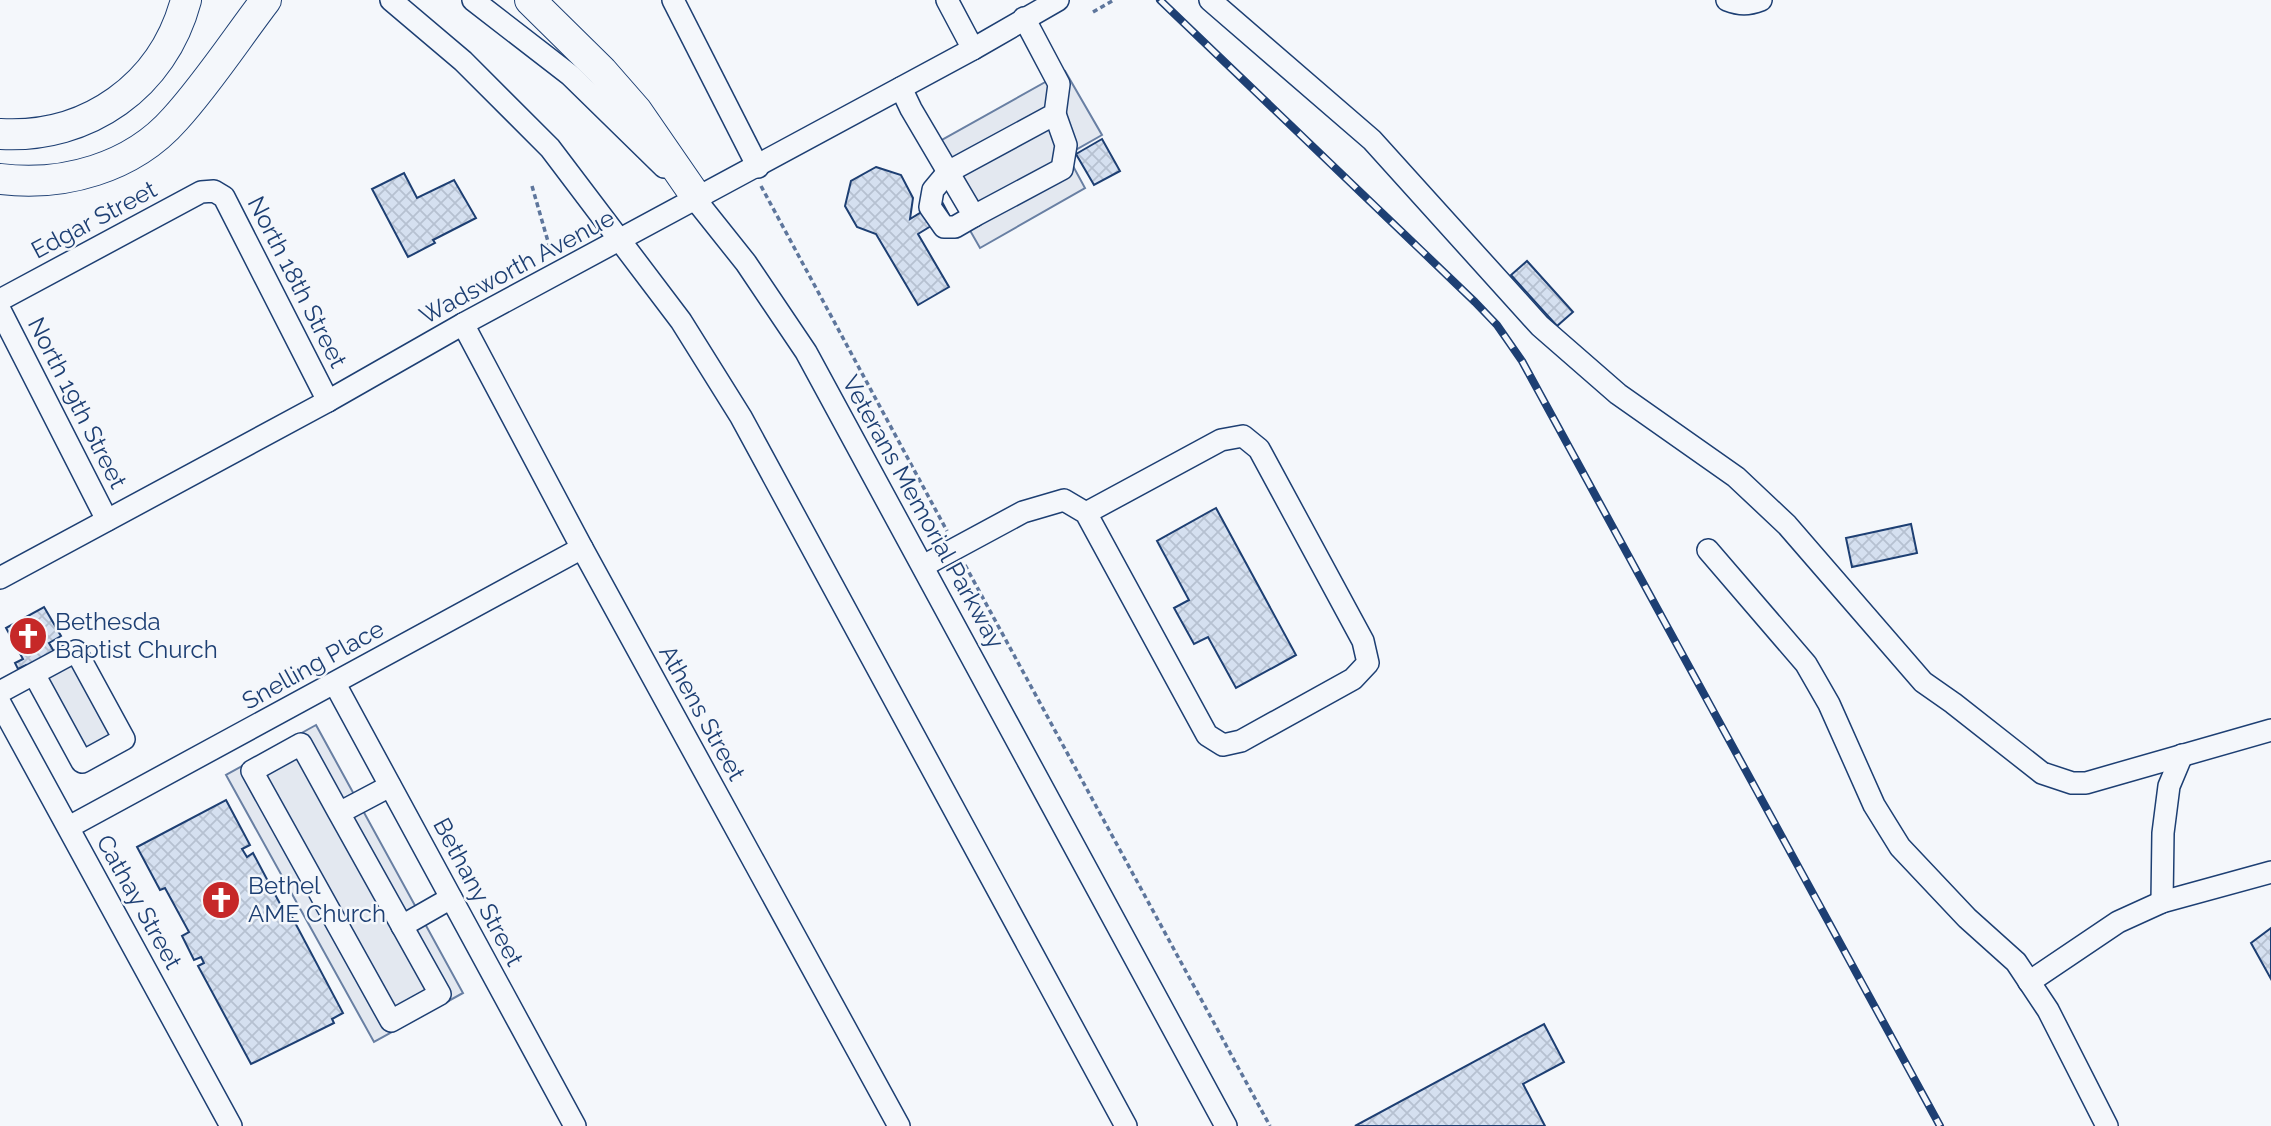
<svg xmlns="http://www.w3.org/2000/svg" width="2271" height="1126" font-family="Raleway,sans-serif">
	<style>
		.parking { fill: #e3e8f0; stroke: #687fa3; stroke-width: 2 }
		.building { fill: url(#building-cross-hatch); stroke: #1d3f73; stroke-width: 2 }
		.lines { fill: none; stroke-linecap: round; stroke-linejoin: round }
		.minor-casing { stroke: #1d3f73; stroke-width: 24 }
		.highway-casing { stroke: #1d3f73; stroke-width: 32 }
		.path { stroke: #5e769c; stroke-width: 3.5; stroke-dasharray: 5 3.5; stroke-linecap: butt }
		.minor { stroke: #f4f7fb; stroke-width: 21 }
		.highway { stroke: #f4f7fb; stroke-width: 30 }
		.rail-casing { stroke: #1d3f73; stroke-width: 8 }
		.rail { stroke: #f4f7fb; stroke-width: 5; stroke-dasharray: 16; stroke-linecap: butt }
		.labels { text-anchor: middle; stroke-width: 5; stroke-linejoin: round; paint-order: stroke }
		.street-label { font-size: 24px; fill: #1d3f73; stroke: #f4f7fb }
		.poi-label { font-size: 24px; fill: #1d3f73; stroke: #f4f7fb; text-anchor: start }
	</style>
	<defs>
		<pattern id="building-cross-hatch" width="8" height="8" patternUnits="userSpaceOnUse" patternTransform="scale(1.75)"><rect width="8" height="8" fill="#d5e0f0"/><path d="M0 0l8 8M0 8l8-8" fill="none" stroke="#b6c1d1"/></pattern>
	</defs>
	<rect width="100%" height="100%" fill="#f4f7fb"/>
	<g class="parking">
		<polygon points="1065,71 1102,135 1067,155 1085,188 980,248 924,150"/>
		<polygon points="82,648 134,742 78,772 27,679"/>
		<polygon points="316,725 463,993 374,1042 226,775"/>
	</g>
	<g class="building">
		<polygon points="1102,139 1120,171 1094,185 1076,154"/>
		<polygon points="876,167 901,175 913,198 910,219 941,200 949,215 918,234 949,287 918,305 876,234 857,227 845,206 851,181"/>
		<polygon points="404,173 417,198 454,180 476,218 433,240 435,243 408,257 372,189"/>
		<polygon points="1527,261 1573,312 1557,326 1511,275"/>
		<polygon points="1216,508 1296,655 1236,688 1208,637 1194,644 1174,608 1189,600 1157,541"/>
		<polygon points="1911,524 1917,553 1852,567 1846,538"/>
		<polygon points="44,607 61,636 49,643 56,655 29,670 26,665 18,669 15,663 23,659 6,628"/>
		<polygon points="226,800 250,845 242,849 247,857 253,853 287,917 291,915 343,1013 332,1019 334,1023 251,1064 198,966 204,963 201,957 194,960 182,936 189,932 165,888 160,890 137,847"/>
		<polygon points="2271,928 2271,979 2251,943"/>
		<polygon points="1544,1024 1564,1062 1523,1084 1545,1126 1355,1126"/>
	</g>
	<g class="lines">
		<defs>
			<g id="minor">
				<polyline points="391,0 463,61 550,148 681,321 741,417 1126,1126"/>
				<polyline points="473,0 570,75 664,167"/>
				<polyline points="673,0 758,167"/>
				<polyline points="947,0 973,49"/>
				<polyline points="1210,0 1372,140 1540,326 1618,394 1736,477 1787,525 1923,682 1953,703 2042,773 2072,783 2086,783 2271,730"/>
				<path d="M1727,0C1740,5 1748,5 1761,0"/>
				<polyline points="901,88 911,109 974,216 1062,169 1066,145 1055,114"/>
				<polyline points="687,189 746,263 806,352 1226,1126"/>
				<polyline points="974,216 955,227 944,227 930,207 933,190 948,172 1055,114 1059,84 1024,18"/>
				<polyline points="0,300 201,192 214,191 224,197 328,401"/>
				<polyline points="0,310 107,520"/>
				<polyline points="463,324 582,548 899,1126"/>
				<polyline points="1708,550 1806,664 1829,704 1874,805 1900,847 1967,918 2016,962 2048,1010 2107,1126"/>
				<polyline points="923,566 1023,512 1064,500 1086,513 1207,735 1223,745 1241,741 1353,679 1368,663 1363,641 1259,449 1243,436 1221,440 1086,513"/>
				<polyline points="0,578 328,401 463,324 973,49 1058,0"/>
				<polyline points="335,684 575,1126"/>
				<polyline points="0,692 76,651 124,739 82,762 34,674"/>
				<polyline points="0,703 231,1126"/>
				<polyline points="339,813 440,994 391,1021 252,771 301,744 339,813 390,786"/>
				<polyline points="69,827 582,548"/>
				<polyline points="2162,902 2163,833 2169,786 2182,755"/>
				<polyline points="402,926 451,898"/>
				<polyline points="2029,982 2118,922 2162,902 2271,872"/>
			</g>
			<g id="highway">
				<polyline points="530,0 602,71 637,111 697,198"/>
				<path d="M0,134C88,139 163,86 186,0"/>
				<path d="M0,179C63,187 132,168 175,119C207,84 237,38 266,0"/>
			</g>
		</defs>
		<use href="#minor" class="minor-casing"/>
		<use href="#highway" class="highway-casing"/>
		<g class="path">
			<polyline points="1093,12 1114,0"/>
			<polyline points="532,186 551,252"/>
			<polyline points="761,186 947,531"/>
			<polyline points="965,565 1270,1126"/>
		</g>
		<use href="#minor" class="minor"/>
		<use href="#highway" class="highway"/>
		<defs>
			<polyline id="rail" points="1160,0 1475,302 1497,325 1522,361 1940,1126"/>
		</defs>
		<use href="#rail" class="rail-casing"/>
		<use href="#rail" class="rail"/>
	</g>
	<defs>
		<symbol id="church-disc" viewBox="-11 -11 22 22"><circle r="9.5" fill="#c62828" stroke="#f4f7fb"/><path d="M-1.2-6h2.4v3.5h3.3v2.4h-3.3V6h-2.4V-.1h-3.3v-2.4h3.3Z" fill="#fff"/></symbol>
	</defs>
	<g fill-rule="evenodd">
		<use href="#church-disc" x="6" y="614" width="44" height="44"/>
		<use href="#church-disc" x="199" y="878" width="44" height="44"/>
	</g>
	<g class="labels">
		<g class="street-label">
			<text transform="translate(94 220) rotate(-28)" y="8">Edgar Street</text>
			<text transform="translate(517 267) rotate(-28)" y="8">Wadsworth Avenue</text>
			<text transform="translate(297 282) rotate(63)" y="8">North 18th Street</text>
			<text transform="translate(77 403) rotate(63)" y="8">North 19th Street</text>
			<text transform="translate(923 512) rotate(61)" y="8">Veterans Memorial Parkway</text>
			<text transform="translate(313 665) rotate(-29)" y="8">Snelling Place</text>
			<text transform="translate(702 713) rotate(61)" y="8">Athens Street</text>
			<text transform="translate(478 892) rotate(62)" y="8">Bethany Street</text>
			<text transform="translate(139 902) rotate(61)" y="8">Cathay Street</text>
		</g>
		<g class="poi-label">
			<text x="55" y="630">Bethesda<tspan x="55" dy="28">Baptist Church</tspan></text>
			<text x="248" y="894">Bethel<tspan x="248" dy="28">AME Church</tspan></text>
		</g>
	</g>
</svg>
